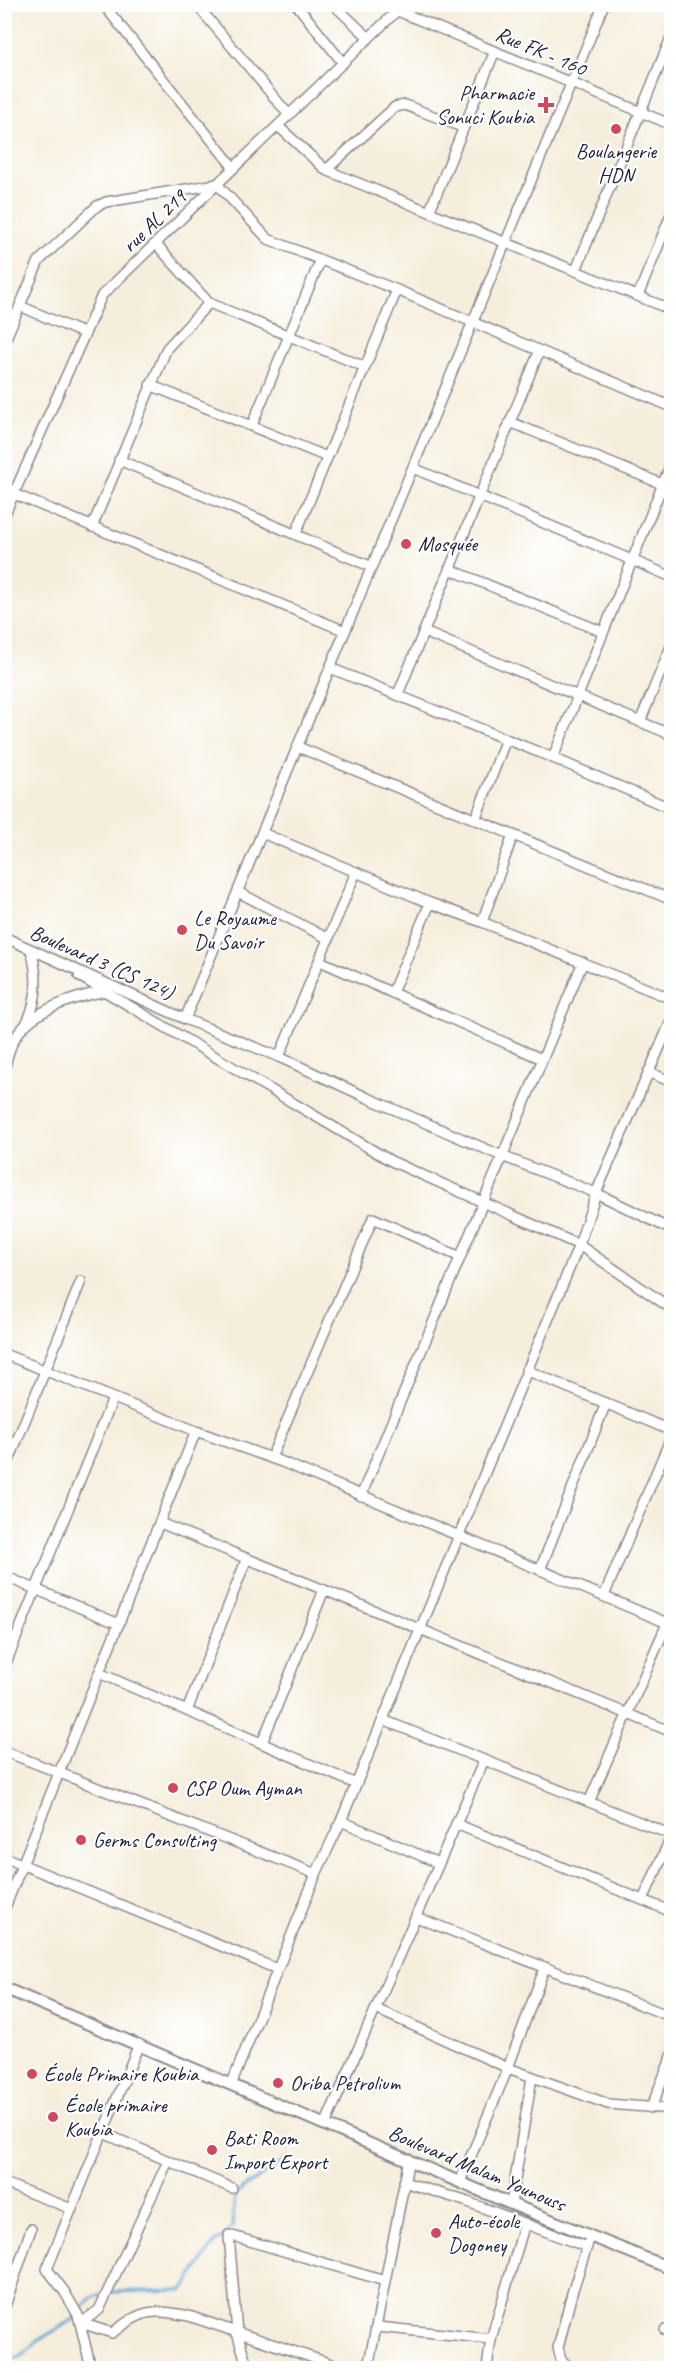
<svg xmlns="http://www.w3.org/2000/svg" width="676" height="2373" font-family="Caveat,sans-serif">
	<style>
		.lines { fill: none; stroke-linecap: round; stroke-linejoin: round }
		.stream { stroke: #60a4d5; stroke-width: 3 }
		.minor-casing { stroke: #8c888c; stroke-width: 12 }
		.major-casing { stroke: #8c888c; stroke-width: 14 }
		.minor { stroke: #fff; stroke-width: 9 }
		.major { stroke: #fff; stroke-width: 10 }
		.poi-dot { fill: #d1495b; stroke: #fff; stroke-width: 2 }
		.labels { text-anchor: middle; stroke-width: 4.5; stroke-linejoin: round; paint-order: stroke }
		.street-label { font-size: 21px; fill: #22223b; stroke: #fff }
		.poi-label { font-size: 21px; fill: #22223b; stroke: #fff; text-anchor: start }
	</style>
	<rect width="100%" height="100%" fill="#fff"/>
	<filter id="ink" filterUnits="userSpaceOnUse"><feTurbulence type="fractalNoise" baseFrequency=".0167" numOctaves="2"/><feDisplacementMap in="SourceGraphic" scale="12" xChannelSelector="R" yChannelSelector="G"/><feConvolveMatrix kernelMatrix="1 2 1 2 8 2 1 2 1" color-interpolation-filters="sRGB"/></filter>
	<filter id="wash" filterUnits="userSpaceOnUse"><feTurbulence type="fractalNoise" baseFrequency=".008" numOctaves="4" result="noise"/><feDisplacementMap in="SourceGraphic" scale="24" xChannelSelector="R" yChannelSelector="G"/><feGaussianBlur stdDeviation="1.35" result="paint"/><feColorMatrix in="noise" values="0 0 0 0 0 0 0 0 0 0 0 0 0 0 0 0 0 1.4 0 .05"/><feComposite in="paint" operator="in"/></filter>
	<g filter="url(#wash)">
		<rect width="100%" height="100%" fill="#f6eedc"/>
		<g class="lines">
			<g class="stream">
				<polyline points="110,2292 183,2290 216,2241 225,2237 232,2226 235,2197 243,2188 288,2158"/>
				<polyline points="79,2312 92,2298 104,2294"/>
				<polyline points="4,2365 24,2353 37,2341 76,2318"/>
			</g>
		</g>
	</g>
	<g filter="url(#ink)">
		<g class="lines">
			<defs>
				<g id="minor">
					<polyline points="103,4 234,168"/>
					<polyline points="196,4 289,115"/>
					<polyline points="296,4 343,63"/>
					<polyline points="333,4 369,38"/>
					<polyline points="398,11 672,125"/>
					<polyline points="278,126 326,170 672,310"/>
					<polyline points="326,170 395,107 405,105 462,127"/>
					<polyline points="430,210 495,51"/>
					<polyline points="156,244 209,303 365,367"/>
					<polyline points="576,270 672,35"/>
					<polyline points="638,296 672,212"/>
					<polyline points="20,306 85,334"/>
					<polyline points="4,343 39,261 97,206 106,202 217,184 268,239 397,290 672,407"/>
					<polyline points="150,385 327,457"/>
					<polyline points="510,422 662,484"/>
					<polyline points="252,425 320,261"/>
					<polyline points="119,460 372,567"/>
					<polyline points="413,468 672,577"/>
					<polyline points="4,490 345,631"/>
					<polyline points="4,516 102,295 404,4"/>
					<polyline points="92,527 167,348 209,303"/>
					<polyline points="296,533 397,290"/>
					<polyline points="449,569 603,632"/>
					<polyline points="424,632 672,735"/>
					<polyline points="330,668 553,758 672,809"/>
					<polyline points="398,694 539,352"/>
					<polyline points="640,722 672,644"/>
					<polyline points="298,747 672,900"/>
					<polyline points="553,758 672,461"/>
					<polyline points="475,820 506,739"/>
					<polyline points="262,833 430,903 482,922 672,999"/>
					<polyline points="238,892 329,939"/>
					<polyline points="482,922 513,835"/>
					<polyline points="4,937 185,1019 279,1057 368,1098 502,1156 596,1193 672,1230"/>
					<polyline points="320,961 542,1059"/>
					<polyline points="79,976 391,1161 579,1245 672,1309"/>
					<polyline points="392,993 430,903"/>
					<polyline points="185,1019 604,4"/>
					<path d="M26,1024C39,1000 38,975 31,950"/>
					<polyline points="279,1057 356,872"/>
					<path d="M4,1070C7,1059 9,1047 15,1038C32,1009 75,997 106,991"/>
					<polyline points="648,1072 672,1082"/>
					<polyline points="4,1354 196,1431 282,1462 672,1625"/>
					<polyline points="526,1370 672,1431"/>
					<polyline points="271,1458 373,1218 460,1257"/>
					<polyline points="4,1473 81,1281"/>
					<polyline points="361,1496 583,962"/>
					<polyline points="160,1523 672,1732"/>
					<polyline points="540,1570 606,1403"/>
					<polyline points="4,1576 119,1624"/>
					<polyline points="604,1596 672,1435"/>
					<polyline points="4,1668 113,1398"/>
					<polyline points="99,1673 356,1784"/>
					<polyline points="187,1711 247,1558"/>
					<polyline points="262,1743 324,1590"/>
					<polyline points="4,1751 316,1874"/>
					<polyline points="484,1760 672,1835 643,1900"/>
					<polyline points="589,1802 672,1612"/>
					<polyline points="341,1821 438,1863"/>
					<polyline points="456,1824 672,1912"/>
					<polyline points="4,1857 277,1969"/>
					<polyline points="4,1910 196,1431"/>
					<polyline points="416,1917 672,2017"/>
					<polyline points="376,2009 508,2068 608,2104 672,2109"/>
					<polyline points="232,2083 316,1874 341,1821 579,1245 596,1193 672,1019"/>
					<polyline points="651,2108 672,2056"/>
					<polyline points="325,2125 484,1760 383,1720"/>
					<polyline points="103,2133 232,2188"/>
					<polyline points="404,2182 465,2201 587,2247"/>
					<polyline points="460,2182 508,2068 545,1967"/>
					<polyline points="4,2183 72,2209"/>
					<polyline points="511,2204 532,2077"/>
					<polyline points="4,2309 31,2229"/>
					<path d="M81,2323L112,2333C144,2309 150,2309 189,2316L343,2368"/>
					<polyline points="81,2323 99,2310 168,2161"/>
					<polyline points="378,2327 491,2339"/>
					<polyline points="665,2330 672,2332"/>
					<polyline points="91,2368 78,2315 64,2291 47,2269 139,2044"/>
					<polyline points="248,2368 237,2333 229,2235 385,2281"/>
					<polyline points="368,2368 409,2159"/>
					<polyline points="487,2368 491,2339 525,2223"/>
					<polyline points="569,2368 561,2359 558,2348 572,2293 588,2243"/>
				</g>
				<polyline id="major" points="4,1988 511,2204 672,2269"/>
			</defs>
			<use href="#minor" class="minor-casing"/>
			<use href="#major" class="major-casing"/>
			<use href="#minor" class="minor"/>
			<use href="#major" class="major"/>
		</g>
	</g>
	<g class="poi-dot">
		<path d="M543 96h6v6h6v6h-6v6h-6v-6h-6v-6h6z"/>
		<circle cx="616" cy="129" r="6"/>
		<circle cx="406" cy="544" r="6"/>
		<circle cx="182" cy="930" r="6"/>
		<circle cx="173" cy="1788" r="6"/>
		<circle cx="81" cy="1840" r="6"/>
		<circle cx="32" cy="2074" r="6"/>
		<circle cx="278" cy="2083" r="6"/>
		<circle cx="53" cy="2117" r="6"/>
		<circle cx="212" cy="2150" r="6"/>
		<circle cx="436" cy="2233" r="6"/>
	</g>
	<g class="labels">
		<g class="street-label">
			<text transform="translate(541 51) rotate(23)" y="7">Rue FK - 160</text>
			<text transform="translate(154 221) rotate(-44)" y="7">rue AL 219</text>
			<text transform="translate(102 962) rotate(24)" y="7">Boulevard 3 (CS 124)</text>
			<text transform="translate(477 2168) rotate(23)" y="7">Boulevard Malam Younouss</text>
		</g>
		<g class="poi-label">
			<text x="534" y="100" text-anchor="end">Pharmacie<tspan x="534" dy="24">Sonuci Koubia</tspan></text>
			<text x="616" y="158" text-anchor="middle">Boulangerie<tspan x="616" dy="24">HDN</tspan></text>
			<text x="418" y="551">Mosquée</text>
			<text x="194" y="925">Le Royaume<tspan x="194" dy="24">Du Savoir</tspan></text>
			<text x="185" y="1795">CSP Oum Ayman</text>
			<text x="93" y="1847">Germs Consulting</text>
			<text x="44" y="2081">École Primaire Koubia</text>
			<text x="290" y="2090">Oriba Petrolium</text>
			<text x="65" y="2112">École primaire<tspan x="65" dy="24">Koubia</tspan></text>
			<text x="224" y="2145">Bati Room<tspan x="224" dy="24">Import Export</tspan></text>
			<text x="448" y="2228">Auto-école<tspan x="448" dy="24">Dogoney</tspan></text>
		</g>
	</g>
	<rect width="676" height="2373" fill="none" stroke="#fff" stroke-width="24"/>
</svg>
